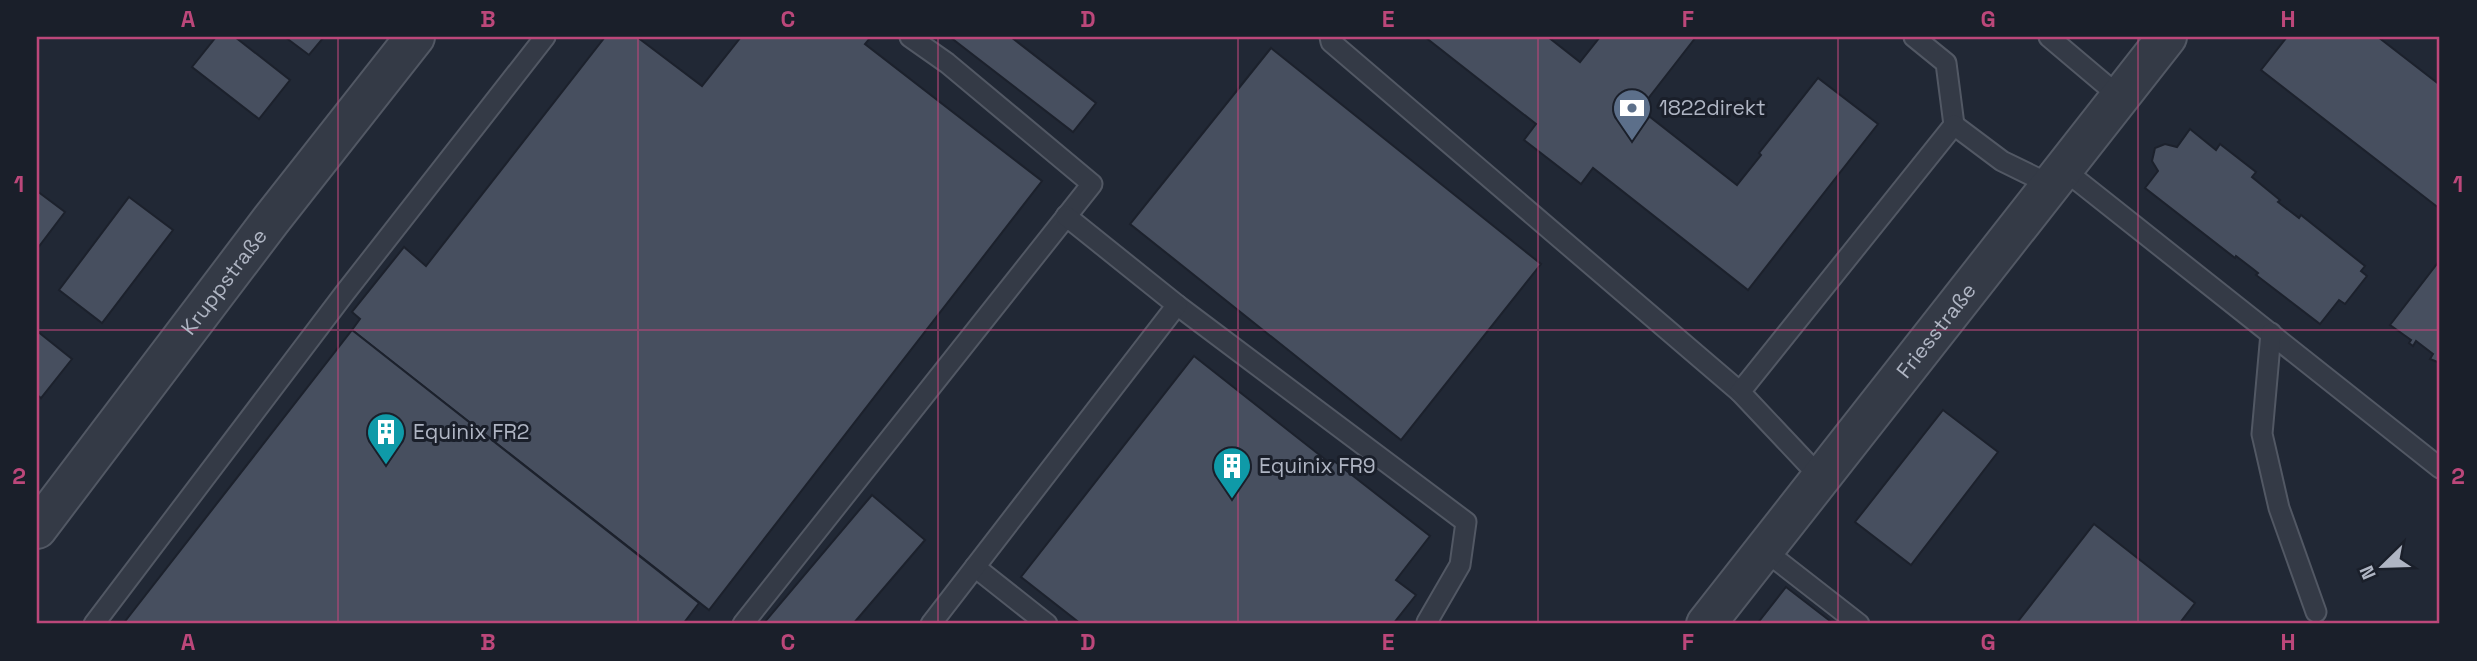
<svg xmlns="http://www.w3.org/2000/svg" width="2477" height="661" font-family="'Space Grotesk',sans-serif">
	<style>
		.building { fill: #474f5f; stroke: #1c212c; stroke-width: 2 }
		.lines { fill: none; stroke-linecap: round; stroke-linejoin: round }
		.service-casing { stroke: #525864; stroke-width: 23 }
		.minor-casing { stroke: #525864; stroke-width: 42 }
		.service { stroke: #343a46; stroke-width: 19 }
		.minor { stroke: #343a46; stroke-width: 38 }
		.grid { fill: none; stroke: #bc477a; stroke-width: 2; stroke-opacity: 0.55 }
		.labels { text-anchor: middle; stroke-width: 6; stroke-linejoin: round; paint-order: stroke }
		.poi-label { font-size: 21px; fill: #afb5c3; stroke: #1a1f2a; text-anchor: start }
		.street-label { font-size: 21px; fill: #afb5c3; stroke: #1a1f2a }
		.neatline { fill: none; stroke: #bc477a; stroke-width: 2.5 }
		.grid-label { font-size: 23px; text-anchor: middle; font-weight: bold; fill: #bc477a }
	</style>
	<rect width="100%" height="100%" fill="#212835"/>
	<g class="building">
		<polygon points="216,37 235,37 290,80 259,119 192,67"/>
		<polygon points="285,37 324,37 309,55"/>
		<polygon points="605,37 637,37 702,86 741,37 871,37 865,44 1042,181 709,610 352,330 360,319 352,312 404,247 426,266"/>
		<polygon points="950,37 1011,37 1096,103 1073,132"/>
		<polygon points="1425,37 1548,37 1580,62 1600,37 1696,37 1640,109 1737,185 1761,155 1759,153 1818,78 1878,124 1748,290 1593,168 1581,184 1524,140 1536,124"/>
		<polygon points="2287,37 2378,37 2440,85 2440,209 2261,70"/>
		<polygon points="1271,48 1541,264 1401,440 1130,224"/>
		<polygon points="2190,129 2216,150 2220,144 2256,172 2252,177 2280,200 2278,202 2299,218 2301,215 2365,266 2361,271 2367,276 2345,304 2339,300 2320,324 2256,275 2258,273 2253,269 2236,256 2235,258 2145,188 2158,171 2152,161 2155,148 2165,144 2177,147"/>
		<polygon points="37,191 65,212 37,249"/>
		<polygon points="129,197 173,230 102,323 59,290"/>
		<polygon points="2440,260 2440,363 2430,359 2433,354 2416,341 2413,346 2409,343 2411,340 2390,325"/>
		<polygon points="352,330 699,603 683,624 123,624"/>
		<polygon points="37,331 72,359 41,398 37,395"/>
		<polygon points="1194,356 1331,464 1334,461 1430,536 1396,580 1416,595 1393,624 1081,624 1021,577"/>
		<polygon points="1943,410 1998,452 1911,565 1855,522"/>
		<polygon points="872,495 925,540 853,624 763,624"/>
		<polygon points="2094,524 2195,603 2179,624 2016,624"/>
		<polygon points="1786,587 1834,624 1757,624"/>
	</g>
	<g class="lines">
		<defs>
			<g id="service">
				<polyline points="1330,37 1331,42 1740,392"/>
				<polyline points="1914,37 1946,63 1954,125"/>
				<polyline points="2049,37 2120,97"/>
				<polyline points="2063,169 2440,468"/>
				<polyline points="1177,305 1466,522 1460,565 1427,622 1430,624"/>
				<polyline points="2271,333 2262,434 2279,508 2316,612"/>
				<polyline points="1821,478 1740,392 1954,125 2002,161 2051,185"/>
				<polyline points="1764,550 1859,624"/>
				<polyline points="975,567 1047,624"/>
				<polyline points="94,624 344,294 545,37"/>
				<polyline points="743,624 1092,184 947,63 910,37"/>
				<polyline points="931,624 1177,305 1066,216"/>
			</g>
			<g id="minor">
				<path id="s1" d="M37,529L271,220L415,37"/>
				<path id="s2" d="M1706,624L2167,37"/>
			</g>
		</defs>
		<use href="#service" class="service-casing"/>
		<use href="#minor" class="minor-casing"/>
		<use href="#service" class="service"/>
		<use href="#minor" class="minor"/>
	</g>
	<path class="grid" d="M338,37V624M638,37V624M938,37V624M1238,37V624M1538,37V624M1838,37V624M2138,37V624M37,330H2440"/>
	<defs>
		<symbol id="bank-pin" viewBox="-11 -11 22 30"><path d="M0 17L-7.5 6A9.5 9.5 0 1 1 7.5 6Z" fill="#5c6f8a" stroke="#1a1f2a"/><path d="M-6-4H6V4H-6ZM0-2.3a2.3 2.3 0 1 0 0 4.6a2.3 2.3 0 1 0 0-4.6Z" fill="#fff"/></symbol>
		<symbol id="building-pin" viewBox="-11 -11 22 30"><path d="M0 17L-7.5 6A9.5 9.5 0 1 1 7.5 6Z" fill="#0f9aa8" stroke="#1a1f2a"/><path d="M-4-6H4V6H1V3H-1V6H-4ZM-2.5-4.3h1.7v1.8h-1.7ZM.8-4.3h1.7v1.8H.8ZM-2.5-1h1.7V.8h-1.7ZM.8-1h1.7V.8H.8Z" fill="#fff"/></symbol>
	</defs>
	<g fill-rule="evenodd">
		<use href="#bank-pin" x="1610" y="86" width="44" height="60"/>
		<use href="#building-pin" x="364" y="410" width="44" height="60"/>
		<use href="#building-pin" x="1210" y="444" width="44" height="60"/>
	</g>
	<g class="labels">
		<g class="poi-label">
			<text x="1659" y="115">1822direkt</text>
			<text x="413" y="439">Equinix FR2</text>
			<text x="1259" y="473">Equinix FR9</text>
		</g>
		<g class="street-label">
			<text dy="7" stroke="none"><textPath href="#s1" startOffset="310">Kruppstraße</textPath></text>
			<text dy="7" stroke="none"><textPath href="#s2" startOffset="373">Friesstraße</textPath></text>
		</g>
	</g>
	<rect width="2477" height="661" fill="none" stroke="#1a1f2a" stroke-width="77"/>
	<g transform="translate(2383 566) rotate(247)" stroke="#1a1f2a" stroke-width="5" paint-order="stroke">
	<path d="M0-5L12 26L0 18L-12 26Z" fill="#afb5c3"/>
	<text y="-10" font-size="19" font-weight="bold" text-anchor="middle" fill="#afb5c3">N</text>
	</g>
	<rect x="38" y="38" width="2400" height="584" class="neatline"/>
	<g class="grid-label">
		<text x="188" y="27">A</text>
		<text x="488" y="27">B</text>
		<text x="788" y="27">C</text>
		<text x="1088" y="27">D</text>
		<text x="1388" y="27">E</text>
		<text x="1688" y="27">F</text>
		<text x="1988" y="27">G</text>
		<text x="2288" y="27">H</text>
		<text x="19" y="192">1</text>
		<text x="2458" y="192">1</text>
		<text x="19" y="484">2</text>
		<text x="2458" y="484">2</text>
		<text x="188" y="650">A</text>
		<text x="488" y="650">B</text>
		<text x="788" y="650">C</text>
		<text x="1088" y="650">D</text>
		<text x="1388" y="650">E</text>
		<text x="1688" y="650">F</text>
		<text x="1988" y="650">G</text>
		<text x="2288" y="650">H</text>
	</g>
</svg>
